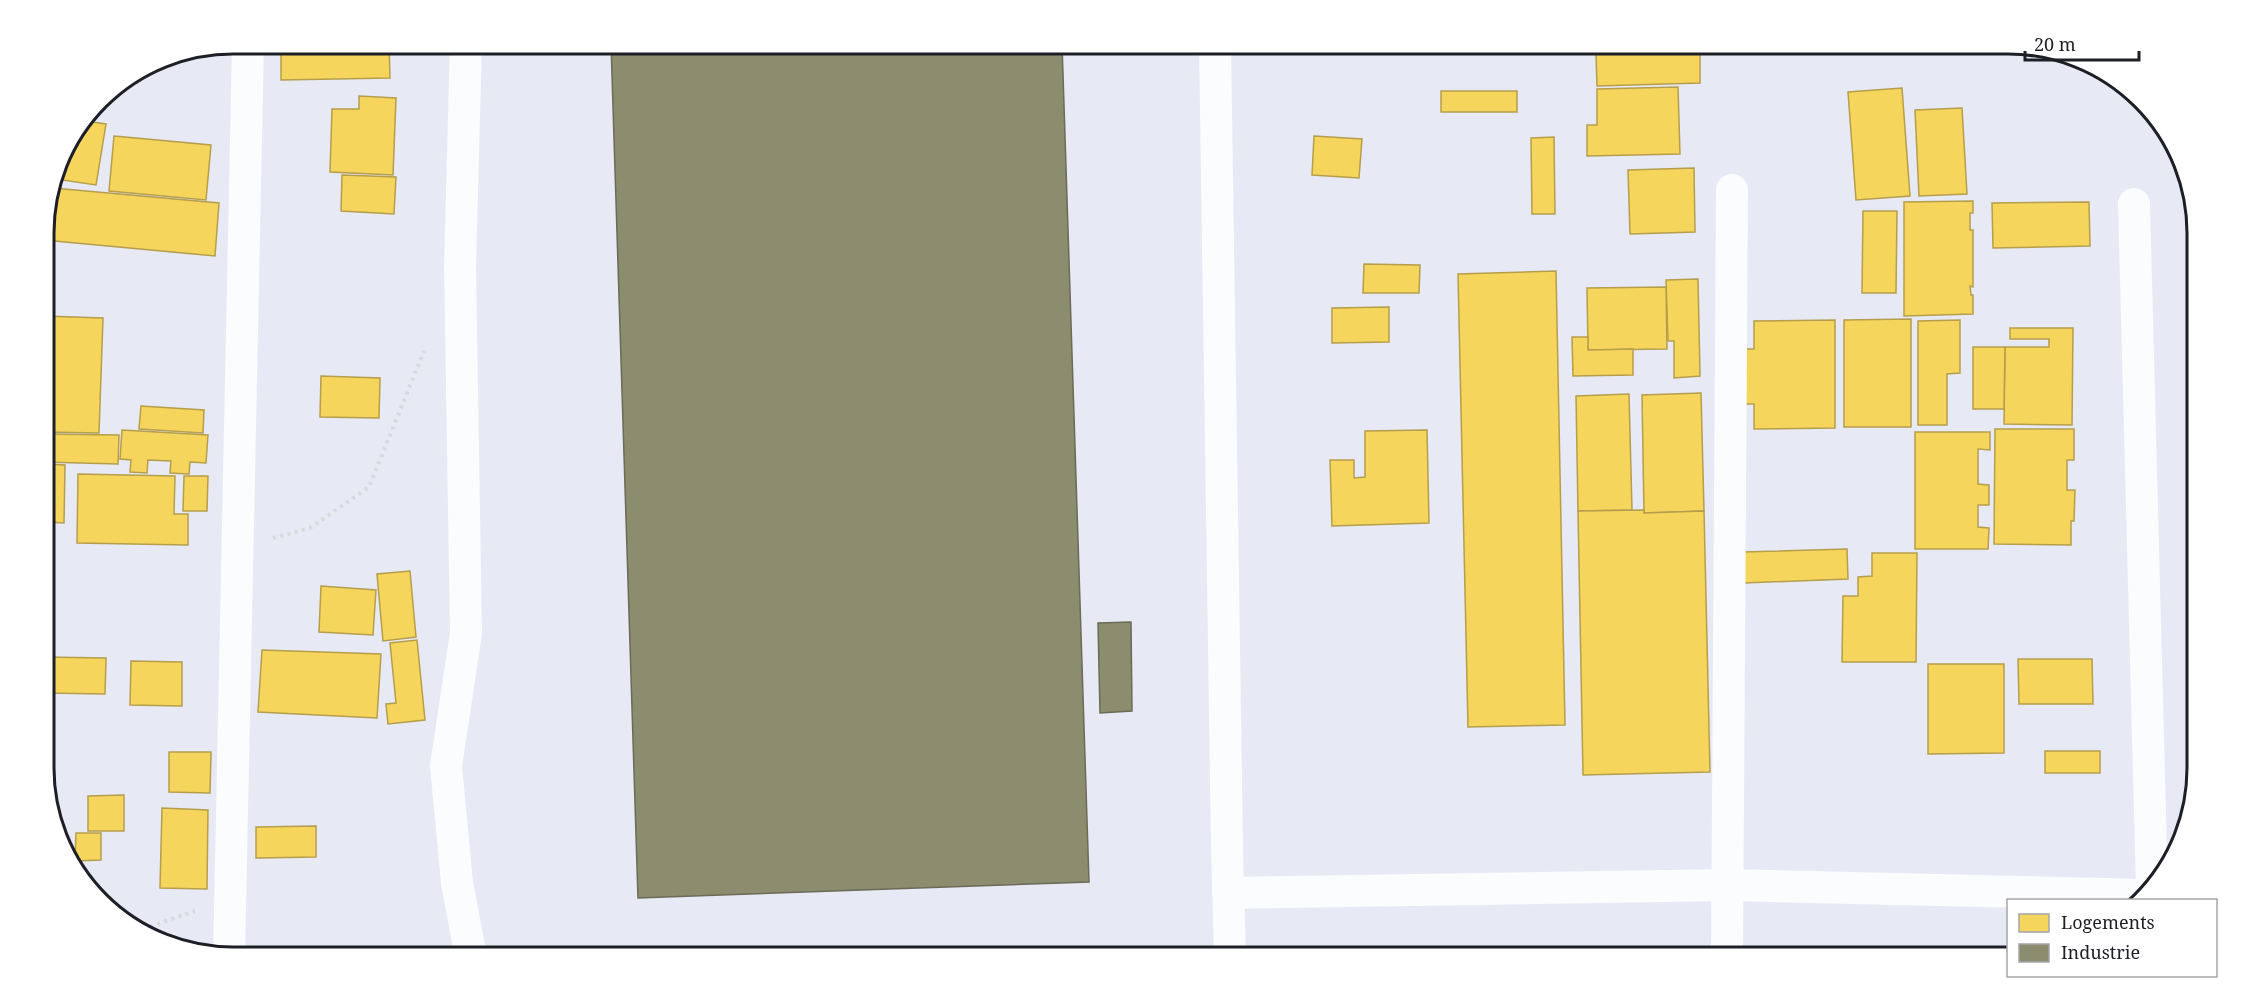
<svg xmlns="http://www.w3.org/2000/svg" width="2241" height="1001" font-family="'Noto Serif',serif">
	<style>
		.homes { fill: #f6d55c; stroke: #b59e4c; stroke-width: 1.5 }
		.industry { fill: #8c8c6e; stroke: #6b6b58; stroke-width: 1.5 }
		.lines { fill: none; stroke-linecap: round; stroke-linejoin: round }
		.path { stroke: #d9d9dc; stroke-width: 4; stroke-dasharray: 3 4.5; stroke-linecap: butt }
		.street { stroke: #fbfcfd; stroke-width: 32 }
		.rim { fill: none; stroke: #1d1e26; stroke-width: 3 }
	</style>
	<rect width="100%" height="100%" fill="#e7e9f4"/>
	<g class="homes">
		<polygon points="281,43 389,43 390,78 281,80"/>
		<polygon points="1700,52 1700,83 1597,86 1596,54"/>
		<polygon points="1678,87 1680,154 1587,156 1587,125 1597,125 1597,89"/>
		<polygon points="1902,88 1910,196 1856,200 1848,92"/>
		<rect x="1441" y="91" width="76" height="21"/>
		<polygon points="359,96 396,98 393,175 330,172 332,109 359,109"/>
		<polygon points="1962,108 1967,194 1919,196 1915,110"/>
		<polygon points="85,121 106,124 96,185 55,179 63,149"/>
		<polygon points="114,136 211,145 206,200 109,191"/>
		<polygon points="1314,136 1362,139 1359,178 1312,175"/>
		<polygon points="1554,137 1555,214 1532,214 1531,138"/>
		<polygon points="1694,168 1695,232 1630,234 1628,170"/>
		<polygon points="342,175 396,177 394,214 341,211"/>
		<polygon points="53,188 219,203 215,256 44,240 45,214"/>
		<polygon points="1973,201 1973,213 1970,213 1970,230 1973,230 1973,287 1970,286 1971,295 1973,295 1973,314 1904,316 1904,202"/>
		<polygon points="2089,202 2090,246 1993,248 1992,203"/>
		<polygon points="1863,211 1897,211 1896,293 1862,293"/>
		<polygon points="1364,264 1420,265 1419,293 1363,293"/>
		<polygon points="1556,271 1565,725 1468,727 1458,274"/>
		<polygon points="1698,279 1700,376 1674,378 1674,341 1668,341 1666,280"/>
		<polygon points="1666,287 1667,349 1588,350 1587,288"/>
		<polygon points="1389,307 1389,342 1332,343 1332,308"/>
		<polygon points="44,316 103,318 99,433 44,432"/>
		<polygon points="1911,319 1911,427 1844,427 1844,320"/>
		<polygon points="1835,320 1835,428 1754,429 1754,404 1739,404 1739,349 1754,349 1754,321"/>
		<polygon points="1960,320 1960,373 1947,374 1947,425 1918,425 1918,321"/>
		<polygon points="2010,328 2073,328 2072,425 2004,424 2005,347 2049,347 2049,339 2010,339"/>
		<polygon points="1572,337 1588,337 1588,350 1633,349 1633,375 1573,376"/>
		<polygon points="1973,347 2005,347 2004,409 1973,409"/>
		<polygon points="321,376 380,378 379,418 320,417"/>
		<polygon points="1701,393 1704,511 1644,513 1642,395"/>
		<polygon points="1629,394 1632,510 1578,511 1576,396"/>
		<polygon points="141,406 204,410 203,433 139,429"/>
		<polygon points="1995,429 2074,429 2074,460 2067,460 2067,490 2075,490 2074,521 2071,521 2071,545 1994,544"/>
		<polygon points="122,430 208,435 206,463 190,462 189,474 170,473 171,461 148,460 147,473 130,472 131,460 120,459"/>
		<polygon points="1427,430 1429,523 1332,526 1330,460 1354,460 1354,478 1365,477 1365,431"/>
		<polygon points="1915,432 1990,432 1990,450 1978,449 1978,484 1989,485 1989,505 1978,505 1978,527 1989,528 1988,549 1915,549"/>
		<polygon points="44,434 119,435 118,464 44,462"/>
		<polygon points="44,464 65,465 64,523 45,522"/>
		<polygon points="78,474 175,476 174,514 188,514 188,545 77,543"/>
		<polygon points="184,476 208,476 207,511 183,511"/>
		<polygon points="1644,510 1644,513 1704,511 1710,772 1583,775 1578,511"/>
		<rect x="45" y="526" width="7" height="20"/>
		<polygon points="1847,549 1848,579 1744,583 1743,552"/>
		<polygon points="1872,553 1917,553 1916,662 1842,662 1843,596 1858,596 1858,577 1872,576"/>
		<polygon points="410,571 416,637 383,641 377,574"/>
		<polygon points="2190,573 2197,573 2197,594 2191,594"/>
		<polygon points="321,586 376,590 373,635 319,632"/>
		<polygon points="417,640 425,720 388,724 386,704 396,703 390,643"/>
		<polygon points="262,650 381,654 377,718 258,712"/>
		<polygon points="45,657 106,658 105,694 45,693"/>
		<polygon points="2018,659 2092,659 2093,704 2019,704"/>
		<polygon points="131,661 182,662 182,706 130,705"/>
		<polygon points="1928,664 2004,664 2004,753 1928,754"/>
		<rect x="2045" y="751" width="55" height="22"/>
		<polygon points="169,752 211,752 210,793 169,792"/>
		<polygon points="124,795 124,831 88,831 88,796"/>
		<polygon points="162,808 208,810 207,889 160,888"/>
		<polygon points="316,826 316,857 256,858 256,827"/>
		<polygon points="76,833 101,833 101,860 75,861"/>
	</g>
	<g class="industry">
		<polygon points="611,43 1062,43 1089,882 638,898"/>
		<polygon points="1131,622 1132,711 1100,713 1098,623"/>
	</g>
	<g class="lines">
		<g class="path">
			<polyline points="273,538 310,528 369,487 424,351"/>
			<polyline points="143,929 195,911"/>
		</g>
		<g class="street">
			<polyline points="466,43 460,266 466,633 446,766 457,883 471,957"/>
			<polyline points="1215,43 1227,847 1230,957"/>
			<polyline points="2134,204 2152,889"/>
			<polyline points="1228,893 1729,885 2147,895"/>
			<polyline points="229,957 248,43"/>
			<polyline points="1727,957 1732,190"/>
		</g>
	</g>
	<path d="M0 0H2241V1001H0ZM233 54H2008A179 179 0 0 1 2187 233V768A179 179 0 0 1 2008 947H233A179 179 0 0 1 54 768V233A179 179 0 0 1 233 54Z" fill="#fff" fill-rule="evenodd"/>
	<path class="rim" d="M233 54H2008A179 179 0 0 1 2187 233V768A179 179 0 0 1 2008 947H233A179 179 0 0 1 54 768V233A179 179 0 0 1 233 54Z"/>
	<rect x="2007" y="899" width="210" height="78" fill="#ffffff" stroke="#a5a5a8" stroke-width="1.5"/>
	<rect x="2019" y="914" width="30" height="18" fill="#f6d55c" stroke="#a5a5a8" stroke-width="1.5"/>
	<text x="2061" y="929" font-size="18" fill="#1d1e26">Logements</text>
	<rect x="2019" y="944" width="30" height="18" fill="#8c8c6e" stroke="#a5a5a8" stroke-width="1.5"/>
	<text x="2061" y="959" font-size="18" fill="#1d1e26">Industrie</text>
	<path d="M2025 51v9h114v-9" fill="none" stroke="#1d1e26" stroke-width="3"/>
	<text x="2034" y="51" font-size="18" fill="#1d1e26" stroke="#ffffff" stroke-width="4.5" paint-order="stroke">20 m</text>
</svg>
